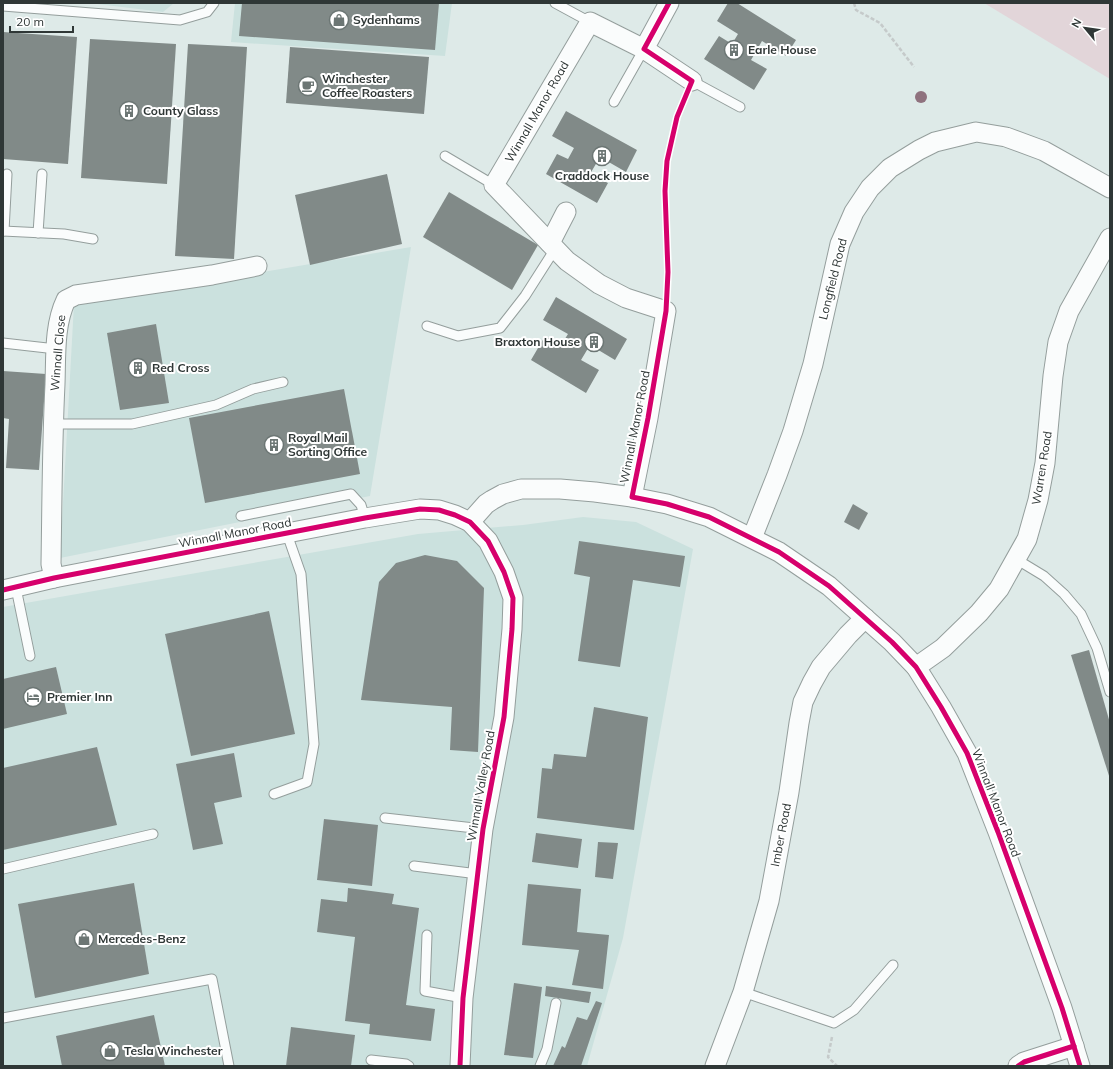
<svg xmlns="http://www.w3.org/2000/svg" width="1113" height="1069" font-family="Mulish,sans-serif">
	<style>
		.built { fill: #cbe1de }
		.green { fill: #e2d5d9 }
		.building { fill: #818a88 }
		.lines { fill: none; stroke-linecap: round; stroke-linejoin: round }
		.lane-casing { stroke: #949e9c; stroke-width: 11 }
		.street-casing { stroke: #949e9c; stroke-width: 21 }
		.path { stroke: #c5caca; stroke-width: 2.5; stroke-dasharray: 4 2; stroke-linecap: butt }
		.lane { stroke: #fafcfc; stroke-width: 9 }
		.street { stroke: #fafcfc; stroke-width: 19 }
		.cycleway-casing { stroke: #fff; stroke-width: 8 }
		.cycleway { stroke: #d6006c; stroke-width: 5 }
		.tree { fill: #8f727e }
		.labels { text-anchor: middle; stroke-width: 4; stroke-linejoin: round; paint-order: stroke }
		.poi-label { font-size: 12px; font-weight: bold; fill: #2f3736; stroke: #fff; text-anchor: start }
		.street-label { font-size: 12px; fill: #2f3736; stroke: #fff }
	</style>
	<rect width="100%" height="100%" fill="#deeae8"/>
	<g class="built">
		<polygon points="89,3 174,3 163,12"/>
		<polygon points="235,3 452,3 445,56 231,42"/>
		<polygon points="411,247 370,496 60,558 74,304"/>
		<polygon points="583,517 636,522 693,549 623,938 587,1066 3,1066 3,607 418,534 523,525"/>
	</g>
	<polygon class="green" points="984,3 1110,3 1110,79"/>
	<g class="building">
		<polygon points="242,3 439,3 435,50 239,36"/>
		<polygon points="728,3 737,3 796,40 786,56 762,41 751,60 767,69 754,90 704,59 719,36 732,44 738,34 717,21"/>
		<polygon points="3,32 77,37 68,164 3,159"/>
		<polygon points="90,39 176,44 167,184 81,178"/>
		<polygon points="188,44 247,47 234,259 175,256"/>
		<polygon points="290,47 429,57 424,114 286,103"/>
		<polygon points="566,111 637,150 626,172 600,157 590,174 608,183 597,203 546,174 557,154 568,159 574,148 552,136"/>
		<polygon points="387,174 402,244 310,265 295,195"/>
		<polygon points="449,192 538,245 512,290 423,237"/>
		<polygon points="556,297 627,339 615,360 590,345 581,360 599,370 586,393 531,360 545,336 561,345 568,334 543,320"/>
		<polygon points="156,324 169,403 120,410 107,333"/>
		<polygon points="3,371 46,374 39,470 6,468 9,419 3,418"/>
		<polygon points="344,389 360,474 205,503 189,418"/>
		<polygon points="853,504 868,513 859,530 844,522"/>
		<polygon points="579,541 685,556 680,587 633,580 620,667 578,661 590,577 574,574"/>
		<polygon points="425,555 457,561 484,588 478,752 450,750 452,707 361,700 379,582 396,563"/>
		<polygon points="269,611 295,734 191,756 165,634"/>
		<polygon points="1089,650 1110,723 1110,779 1071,655"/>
		<polygon points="56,667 67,714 3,729 3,679"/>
		<polygon points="594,707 648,717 634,830 537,818 542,768 552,769 554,754 586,757"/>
		<polygon points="97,747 117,825 3,850 3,768"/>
		<polygon points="234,753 242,797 214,803 223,844 193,850 176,764"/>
		<polygon points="324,819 378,825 372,886 317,880"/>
		<polygon points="536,833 582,839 578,868 532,862"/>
		<polygon points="598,842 618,843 613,879 595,877"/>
		<polygon points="134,883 149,974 35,998 18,904"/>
		<polygon points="528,884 581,889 577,932 609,935 603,989 572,985 579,950 522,945"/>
		<polygon points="348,888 394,894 392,904 419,908 406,1005 435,1009 431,1041 369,1034 370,1024 345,1021 355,937 317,932 321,899 347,902"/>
		<polygon points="514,983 542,987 533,1058 504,1055"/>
		<polygon points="546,986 591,992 589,1003 545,996"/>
		<polygon points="596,1001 602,1003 581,1066 553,1066 562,1046 565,1048 577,1017 587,1020"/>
		<polygon points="154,1015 165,1066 62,1066 56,1036"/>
		<polygon points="291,1027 355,1035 351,1066 286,1066"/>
	</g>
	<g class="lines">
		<defs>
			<g id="lane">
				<polyline points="555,3 590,22"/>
				<polyline points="3,6 180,20 207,12 214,3"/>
				<polyline points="692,81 740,107"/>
				<polyline points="614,102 644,49"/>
				<polyline points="445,156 494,185"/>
				<polyline points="3,231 64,234 93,239"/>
				<polyline points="4,231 7,174"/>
				<polyline points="38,233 42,174"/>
				<polyline points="427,326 458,336 500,328 525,296 555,249"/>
				<polyline points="3,343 56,349"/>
				<polyline points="53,424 132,424 216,405 253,389 283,382"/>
				<polyline points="241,516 351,494 361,505 365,518"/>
				<polyline points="1016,559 1044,576 1064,594 1081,614 1097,648 1110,692"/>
				<polyline points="16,588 30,656"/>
				<polyline points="274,794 307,782 314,744 301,574 287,534"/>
				<polyline points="385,818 483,829"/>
				<polyline points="414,866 478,874"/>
				<polyline points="3,869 153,834"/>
				<polyline points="427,935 425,991 463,998"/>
				<polyline points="743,992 834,1023 854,1010 893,965"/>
				<polyline points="3,1018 212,979 229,1066"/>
				<polyline points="371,1060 406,1064 409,1066"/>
				<polyline points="540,1066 547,1049 556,1003"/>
			</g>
			<g id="street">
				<polyline points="644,49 669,3"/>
				<polyline points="550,243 566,212"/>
				<polyline points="632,497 648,418 666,311 626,298 599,284 567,261 494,185 590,22 644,49 692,81"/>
				<polyline points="470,522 486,504 492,500 503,494 521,489 560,489 595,492 632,497 667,504 709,517 779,552 829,586 892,642 916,667 941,707 967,753 998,832 1062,1008 1080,1066"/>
				<polyline points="752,538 777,475 793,431 813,364 840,244 854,212 870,188 890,168 919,150 935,142 976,132 1006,137 1044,151 1110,188"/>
				<path d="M54,578L51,564C52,504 52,444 55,384C56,356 54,325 66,300L76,295L212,275L257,266"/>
				<polyline points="3,590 54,578 365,518 420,509 439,510 455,515 470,522 488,541 504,572 513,598 512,629 504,717 483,829 463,998 460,1066"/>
				<polyline points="916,667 943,648 979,613 999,589 1027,539 1038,500 1045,463 1053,376 1058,342 1069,311 1110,238"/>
				<polyline points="715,1066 743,992 769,901 789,792 799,723 803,702 812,683 821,667 848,635 865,618"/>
				<polyline points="1018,1066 1024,1062 1074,1046"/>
			</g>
		</defs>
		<use href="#lane" class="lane-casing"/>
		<use href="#street" class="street-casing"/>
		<g class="path">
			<polyline points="854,3 856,10 880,23 914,67"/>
			<polyline points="667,291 668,272 665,191 667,161 677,117 685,99"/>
			<polyline points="832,1037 828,1057 837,1066"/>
		</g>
		<use href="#lane" class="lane"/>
		<use href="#street" class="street"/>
		<defs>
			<g id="cycleway">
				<polyline points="669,3 644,49 692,81 677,117 667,161 665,191 668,272 666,311 648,418 632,497 667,504 709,517 779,552 829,586 892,642 916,667 941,707 967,753 998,832 1062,1008 1080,1066"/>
				<polyline points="3,590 54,578 365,518 420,509 439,510 455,515 470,522 488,541 504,572 513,598 512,629 504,717 483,829 463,998 460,1066"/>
				<polyline points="1018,1066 1024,1062 1074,1046"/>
			</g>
		</defs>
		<use href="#cycleway" class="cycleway-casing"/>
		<use href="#cycleway" class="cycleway"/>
	</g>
	<circle class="tree" cx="921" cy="97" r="6"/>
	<defs>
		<symbol id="shop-ring" viewBox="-11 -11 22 22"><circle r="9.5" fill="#fff" stroke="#6c7674" stroke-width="1.5"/><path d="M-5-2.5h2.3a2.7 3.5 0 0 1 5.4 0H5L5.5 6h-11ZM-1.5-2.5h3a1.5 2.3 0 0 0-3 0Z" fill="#6c7674"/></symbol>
		<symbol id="building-ring" viewBox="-11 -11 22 22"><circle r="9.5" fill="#fff" stroke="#6c7674" stroke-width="1.5"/><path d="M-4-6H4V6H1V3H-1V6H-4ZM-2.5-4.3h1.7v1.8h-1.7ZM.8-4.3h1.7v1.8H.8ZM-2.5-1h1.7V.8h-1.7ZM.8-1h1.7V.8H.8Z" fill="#6c7674"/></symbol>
		<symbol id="cafe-ring" viewBox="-11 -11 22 22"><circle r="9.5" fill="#fff" stroke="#6c7674" stroke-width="1.5"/><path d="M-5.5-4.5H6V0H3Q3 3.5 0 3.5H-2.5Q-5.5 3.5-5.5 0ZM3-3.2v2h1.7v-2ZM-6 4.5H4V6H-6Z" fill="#6c7674"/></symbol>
		<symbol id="hotel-ring" viewBox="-11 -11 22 22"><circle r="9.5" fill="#fff" stroke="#6c7674" stroke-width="1.5"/><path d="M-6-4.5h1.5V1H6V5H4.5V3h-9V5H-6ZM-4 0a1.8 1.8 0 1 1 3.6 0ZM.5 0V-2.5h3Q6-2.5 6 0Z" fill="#6c7674"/></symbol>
	</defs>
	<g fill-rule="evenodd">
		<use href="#shop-ring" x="328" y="9" width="22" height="22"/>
		<use href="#building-ring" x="723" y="39" width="22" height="22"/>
		<use href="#cafe-ring" x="297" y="75" width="22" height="22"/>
		<use href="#building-ring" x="118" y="100" width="22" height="22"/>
		<use href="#building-ring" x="591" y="145" width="22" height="22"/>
		<use href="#building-ring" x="583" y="331" width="22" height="22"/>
		<use href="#building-ring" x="127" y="357" width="22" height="22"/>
		<use href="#building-ring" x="263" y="434" width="22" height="22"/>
		<use href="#hotel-ring" x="22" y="686" width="22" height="22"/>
		<use href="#shop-ring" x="73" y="928" width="22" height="22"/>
		<use href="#shop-ring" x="99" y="1040" width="22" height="22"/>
	</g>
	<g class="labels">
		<g class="poi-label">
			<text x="353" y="24">Sydenhams</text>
			<text x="748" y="54">Earle House</text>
			<text x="322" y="83">Winchester<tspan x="322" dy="14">Coffee Roasters</tspan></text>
			<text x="143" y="115">County Glass</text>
			<text x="602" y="180" text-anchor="middle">Craddock House</text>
			<text x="580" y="346" text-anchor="end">Braxton House</text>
			<text x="152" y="372">Red Cross</text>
			<text x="288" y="442">Royal Mail<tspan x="288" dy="14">Sorting Office</tspan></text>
			<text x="47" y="701">Premier Inn</text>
			<text x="98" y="943">Mercedes-Benz</text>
			<text x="124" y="1055">Tesla Winchester</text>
		</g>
		<g class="street-label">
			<text transform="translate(537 112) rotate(-60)" y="4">Winnall Manor Road</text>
			<text transform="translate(833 279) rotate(-76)" y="4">Longfield Road</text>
			<text transform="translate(58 353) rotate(-85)" y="4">Winnall Close</text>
			<text transform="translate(635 427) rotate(-79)" y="4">Winnall Manor Road</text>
			<text transform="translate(1042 468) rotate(-81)" y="4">Warren Road</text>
			<text transform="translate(235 533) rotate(-11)" y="4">Winnall Manor Road</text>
			<text transform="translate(481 786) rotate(-80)" y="4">Winnall Valley Road</text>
			<text transform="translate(996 803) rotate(69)" y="4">Winnall Manor Road</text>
			<text transform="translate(781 835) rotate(-79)" y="4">Imber Road</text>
		</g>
	</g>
	<rect width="1113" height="1069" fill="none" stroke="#2f3736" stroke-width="8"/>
	<g transform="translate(1085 28) rotate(299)" stroke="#ffffff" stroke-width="3" paint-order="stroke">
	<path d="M0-3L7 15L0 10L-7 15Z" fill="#2f3736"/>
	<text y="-6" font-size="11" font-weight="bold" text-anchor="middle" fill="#2f3736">N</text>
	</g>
	<path d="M10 26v6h63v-6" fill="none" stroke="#2f3736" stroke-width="2"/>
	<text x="16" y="26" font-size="12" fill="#2f3736" stroke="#ffffff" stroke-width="3" paint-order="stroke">20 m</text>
</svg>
